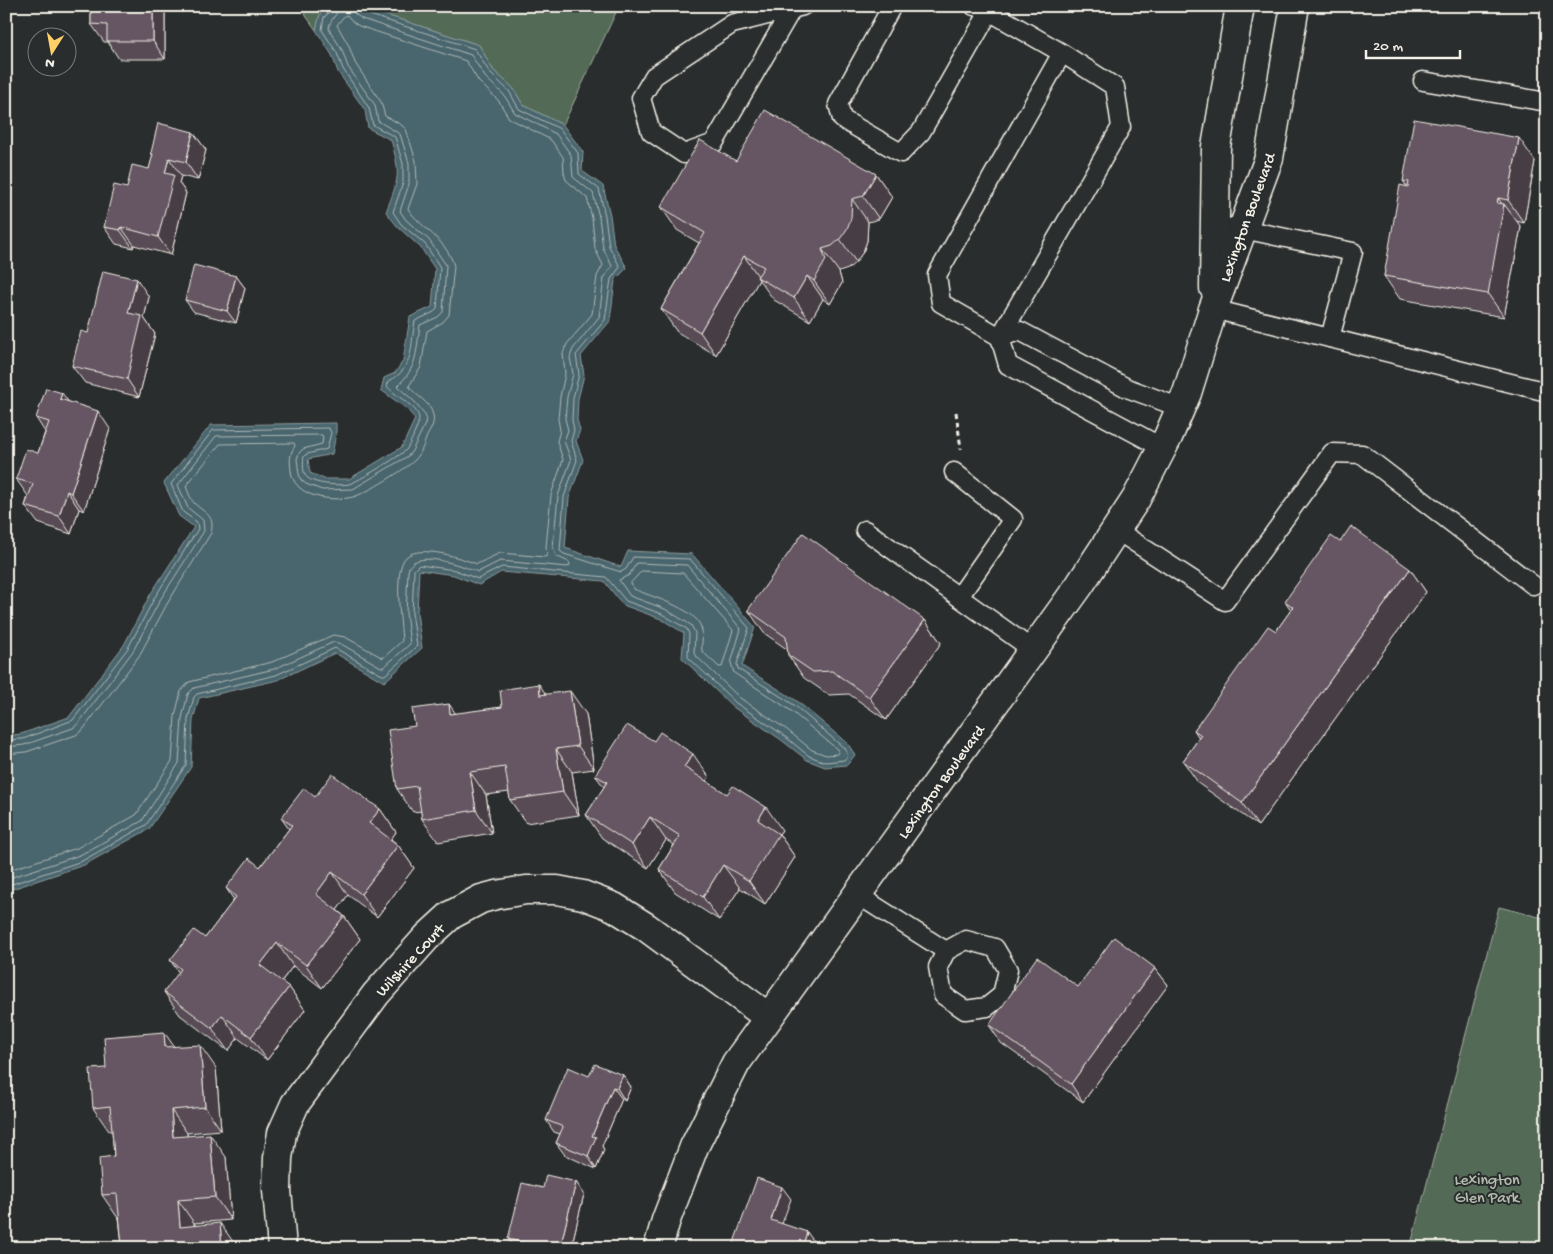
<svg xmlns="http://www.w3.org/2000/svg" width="1553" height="1254" font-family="'Gochi Hand',sans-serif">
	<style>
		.green { fill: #526a57; stroke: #a3aea0 }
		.water { fill: #49656d; stroke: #8d9d9e }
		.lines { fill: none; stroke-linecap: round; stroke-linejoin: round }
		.shore { stroke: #b0b9b7; stroke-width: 1 }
		.lane-casing { stroke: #f4f1e8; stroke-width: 21 }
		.street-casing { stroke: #f4f1e8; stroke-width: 31 }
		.path { stroke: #f4f1e8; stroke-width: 3; stroke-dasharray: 5 4; stroke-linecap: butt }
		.lane { stroke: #2a2d2e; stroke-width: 18 }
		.street { stroke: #2a2d2e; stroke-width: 28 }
		.wall { fill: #584b55; stroke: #f4f1e8 }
		.shaded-wall { fill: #473d45; stroke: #f4f1e8 }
		.building { fill: #665763; stroke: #f4f1e8 }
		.labels { text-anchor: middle; stroke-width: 4; stroke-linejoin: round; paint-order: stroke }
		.street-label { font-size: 16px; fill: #f4f1e8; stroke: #2a2d2e }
		.park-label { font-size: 16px; fill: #b3bbae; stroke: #2a2d2e }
	</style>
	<rect width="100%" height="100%" fill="#2a2d2e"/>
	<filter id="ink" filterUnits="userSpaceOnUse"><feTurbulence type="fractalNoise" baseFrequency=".02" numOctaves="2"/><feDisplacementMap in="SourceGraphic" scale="10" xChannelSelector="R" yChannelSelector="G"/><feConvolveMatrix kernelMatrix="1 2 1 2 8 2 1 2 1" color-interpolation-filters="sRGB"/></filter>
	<g filter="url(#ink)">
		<g class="green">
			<polygon points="299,6 330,6 320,14 316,30"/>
			<polygon points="358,6 619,6 563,125 523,105 513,88 493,70 479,45"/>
			<polygon points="1499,907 1547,919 1547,1248 1410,1248"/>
		</g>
		<path class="water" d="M330,6H358L479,45L493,70L513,88L523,105L563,125L583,152L582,171L603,186L610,215L614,245L627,268L615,280L610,321L581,356L584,375L578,399L577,420L580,430L576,441L583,460L569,498L565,548L621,567L628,551L692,554L755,627L742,666L797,701L848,744L855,755L847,765L825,767L807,760L780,739L733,707L682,658L684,633L661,619L623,605L604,581L501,572L479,585L454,575L419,570L417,613L422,648L384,682L335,653L278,680L199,698L193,720L191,767L149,829L84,865L6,891V736L21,734L69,717L124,645L150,595L194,527L179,516L164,483L211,425L336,423V434L332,454L308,459L310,473L324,479H349L402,447L415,419L407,409L381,390L384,378L395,373L403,361L410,317L432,307L435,269L421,248L398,227L386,212C399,178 401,175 391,140L368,128L365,110L338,72L332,55L316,30L320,14Z"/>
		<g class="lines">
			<g class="shore">
				<polygon points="637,563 687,565 741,629 731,663 734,673 790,710 838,750 838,754 826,755 812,750 786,729 740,698 694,654 695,633 691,625 665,609 630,596 619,580 629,575"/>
				<path d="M642,571L683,573L733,630L722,667H719L702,651C701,643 704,635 701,627C695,608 651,597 634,589L631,583Z"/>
				<path d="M6,740L23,739L73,720L128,648L155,597L198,529L197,522L183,512L171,484L213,430L329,428L331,433L327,449L307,454L304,456C303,461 303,471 305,475C311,485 340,486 349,484C357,482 400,456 406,450C409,447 420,422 419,418C418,406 394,396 387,386L389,381C415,368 410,346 415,321L434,312L437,309L440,267L425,244L401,224L393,212L403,183V164L395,137L373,125L369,108L343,69L337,53L322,30L324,17L331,11L332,6"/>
				<path d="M6,747L24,745L73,728L78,724L133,651L160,600L204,531L203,520L188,508L178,485L216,436L322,435L323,437L322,444L303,449L299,453L297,459L299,474L301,480L306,484L322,490L353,489L408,456L412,451L425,424L426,417L423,412L415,402L397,386C418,368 416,351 420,325L438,317L443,312L446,265L429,240L406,220L400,211L409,184V163L400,134L378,121L375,105L348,67L342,50L329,29C329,19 338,16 339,6"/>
				<path d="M6,754L26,752L76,735L82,731L139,656L167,604L211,533C215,515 206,514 195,504C191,500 188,492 186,486L220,444L294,443L295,446C289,454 290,461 291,471C294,498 332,502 353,497C365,494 406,469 415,460C421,454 424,444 427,436C431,429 435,423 433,415C430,401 415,396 409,386L421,367L427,331L443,322L449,315L454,266C447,240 422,229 408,209L417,184L416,161L406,129L400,124L385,116L381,102L355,63L349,46L337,25L344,16L347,15L353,22L359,26L466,61L479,82L498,100L509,118L551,140L563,157L564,173L566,180L587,198L592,218L595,249L603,265L597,276L592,314L567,344L563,353L565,374L560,397L558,419L560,430L557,441L563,460L551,495L546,547L547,556L545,557L500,553L477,564C461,558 420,544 406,557C393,570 401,623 402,641L383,658L345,637L333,635L272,662L189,682L181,691L175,716L172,761L136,815L77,848L6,871"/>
				<path d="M6,879L80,855L142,821L179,763L182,718L188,694L194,688L274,669L334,642L341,644L381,667H384L410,644L406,613L408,571C412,547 463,566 478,572L500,561L568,567L570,565L569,562L556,556L553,547L558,496L571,460L564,441L568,430L565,419L567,397L573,374L570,357L573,349L599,317L604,278L612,266L603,248L599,217L593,193L573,177L571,155L556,134L515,113L504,95L485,77L471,55L362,19L355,14L354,6"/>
				<polyline points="6,886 82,861 146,825 186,765 188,719 194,697 197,694 276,675 335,648 382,675 385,675 417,646 412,613 414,570 419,565 455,570 478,579 502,567 606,577 626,601 662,614 687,629 689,634 688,657 736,703 782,734 809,756 826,762 844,760 848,756 844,748 794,705 738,669 737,664 749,628 690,559 633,557 626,569 621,572 564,554 560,551 564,497 577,460 571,441 574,430 572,420 573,398 579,374 576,355 605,320 611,279 620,267 609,246 605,216 599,189 579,174 578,153 560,129 519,109 509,91 490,73 475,49 364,13 361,11 360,6"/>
			</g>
			<defs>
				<g id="lane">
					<polyline points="892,6 838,104 842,119 901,153 921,132 989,12"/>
					<polyline points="974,6 982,7 1062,53 937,275 941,303 1000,337 1121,127 1115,87 1062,53"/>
					<polyline points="792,9 714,143 684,154 651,132 641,98 654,76 732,24 803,6"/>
					<polyline points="1423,81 1547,102"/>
					<polyline points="1233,227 1353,252 1330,338"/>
					<polyline points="1213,309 1547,392"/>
					<polyline points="1163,448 1008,365 1000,337 1020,331 1127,388 1181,408"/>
					<polyline points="954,472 1013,519 959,597"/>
					<polyline points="865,530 1033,650"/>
					<polyline points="1116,530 1225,601 1332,453 1362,454 1533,585"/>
					<polyline points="858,895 946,951 966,940 995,948 1008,970 1002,995 987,1007 965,1010 943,995 938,967 946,951"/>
				</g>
				<g id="street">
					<polyline points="1214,288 1216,147 1240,6"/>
					<polyline points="282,1248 277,1190 278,1158 282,1133 295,1104 376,994 427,937 451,915 481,899 496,895 526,890 557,890 583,895 614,907 646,927 768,1017"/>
					<polyline points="658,1248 666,1220 694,1147 736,1063 1079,586 1136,499 1168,437 1187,393 1213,309 1269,158 1295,6"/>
				</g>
			</defs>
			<use href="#lane" class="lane-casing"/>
			<use href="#street" class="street-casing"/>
			<polyline class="path" points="956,412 961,449"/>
			<use href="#lane" class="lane"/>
			<use href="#street" class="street"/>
		</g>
		<g class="wall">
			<polygon points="91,6 174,6 174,10 165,11 165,59 119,59 108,42 104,42 91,24"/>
			<polygon points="193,132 206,150 198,180 181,176 179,183 186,193 171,255 134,245 133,248 116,244 104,227 127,188 149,169 153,156 151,153"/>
			<polygon points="736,161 876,174 892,197 879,219 868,222 867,241 863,252 856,262 848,269 839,272 842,283 830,304 823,299 810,321 774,300 759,280 716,355 677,332 661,309 699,243 677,230 661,207"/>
			<polygon points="1535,161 1524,223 1516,221 1521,227 1504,317 1400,299 1384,276 1407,187 1403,181"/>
			<polygon points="236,276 245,288 236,323 194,312 185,300"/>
			<polygon points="149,297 144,318 155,334 139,397 85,383 72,366 88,333"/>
			<polygon points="68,401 110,429 84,511 79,509 71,534 38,523 25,506 28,496 16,479 38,453 45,432 36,418"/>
			<polygon points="1340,542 1410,569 1426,592 1258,826 1199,784 1183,761 1199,738 1194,730 1276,631 1291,610 1285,601"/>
			<polygon points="748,610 925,620 941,643 886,720 849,694 829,695 804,678 788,655 788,650 764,633"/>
			<polygon points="546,695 586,714 594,769 572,772 579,815 526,823 510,800 509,792 486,795 492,833 438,842 422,819 421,811 413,812 397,789 415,726 456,714 502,707"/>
			<polygon points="595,775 709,777 706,781 782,830 779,834 795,857 765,904 740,888 719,920 675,892 659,869 674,845 666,840 648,868 602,838 586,815 604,787"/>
			<polygon points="315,797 380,809 396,832 391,839 398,845 414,868 377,917 348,895 337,910 344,916 360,939 322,988 293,966 281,982 289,987 305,1010 267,1060 238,1038 228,1051 180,1015 164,992 179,973 170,960 205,938 234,900 226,888 260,867 289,829 281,818"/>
			<polygon points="1155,968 1168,985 1083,1102 1001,1043 989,1025 1078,987"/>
			<polygon points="174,1047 216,1068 221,1130 187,1133 187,1136 226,1157 231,1220 194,1223 195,1225 236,1246 236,1248 109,1248 122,1245 119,1218 118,1218 102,1195 114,1156 112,1131 109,1131 93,1108 106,1068"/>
			<polygon points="623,1075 631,1087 625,1101 622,1099 602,1146 604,1150 596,1169 565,1155 556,1143 560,1134 554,1132 546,1120 589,1076"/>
			<polygon points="576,1182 584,1194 571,1248 514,1248 508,1239 543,1188"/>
		</g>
		<g class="shaded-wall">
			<polygon points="153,6 162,6 165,11 165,59 153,41"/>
			<polygon points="193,132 206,150 198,180 186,162"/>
			<polygon points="1519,138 1535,161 1524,223 1508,200"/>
			<polygon points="169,158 181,176 179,183 186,193 171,255 158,237 165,173"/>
			<polygon points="876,174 892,197 879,219 863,196"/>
			<polygon points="1498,198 1504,207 1504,204 1521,227 1504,317 1488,294"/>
			<polygon points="852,199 868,222 867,241 863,252 856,262 840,239"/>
			<polygon points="121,227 134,245 133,248 120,230"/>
			<polygon points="822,249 839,272 842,283 830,304 814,281"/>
			<polygon points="744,256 760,279 757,277 759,280 716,355 700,332"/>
			<polygon points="236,276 245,288 236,323 227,311"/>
			<polygon points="807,276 823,299 810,321 794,298"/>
			<polygon points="137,279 149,297 144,318 155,334 139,397 127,379 128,313"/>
			<polygon points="62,393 75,411 60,399"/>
			<polygon points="98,411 110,429 84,511 71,493"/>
			<polygon points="67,491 79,509 71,534 59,516"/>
			<polygon points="1410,569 1426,592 1258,826 1242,803"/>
			<polygon points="925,620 941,643 886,720 869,697"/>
			<polygon points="539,684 555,708 540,695"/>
			<polygon points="570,691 586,714 594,769 578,746"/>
			<polygon points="449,704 465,727 450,714"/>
			<polygon points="556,749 572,772 579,815 563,792"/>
			<polygon points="693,754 709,777 700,790 684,767"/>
			<polygon points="470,772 486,795 492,833 476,810"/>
			<polygon points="766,807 782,830 779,834 795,857 765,904 749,881 758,820"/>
			<polygon points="380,809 396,832 386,846 369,823"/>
			<polygon points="650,817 666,840 648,868 632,845"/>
			<polygon points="398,845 414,868 377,917 361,894"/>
			<polygon points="723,865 740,888 719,920 703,897"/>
			<polygon points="332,872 348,895 332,917 316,894"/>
			<polygon points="344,916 360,939 322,988 306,965"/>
			<polygon points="277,943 293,966 276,988 260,965"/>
			<polygon points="1155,968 1168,985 1083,1102 1071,1084"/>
			<polygon points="289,987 305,1010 267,1060 251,1037"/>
			<polygon points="222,1015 238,1038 228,1051 212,1028"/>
			<polygon points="164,1032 180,1055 165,1047"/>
			<polygon points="200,1045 216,1068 221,1130 205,1107"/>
			<polygon points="623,1075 631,1087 625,1101 617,1088"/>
			<polygon points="613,1087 622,1099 602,1146 604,1150 596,1169 588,1156 592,1136"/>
			<polygon points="171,1110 187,1133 189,1160 173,1137"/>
			<polygon points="210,1134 226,1157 231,1220 215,1197"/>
			<polygon points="576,1182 584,1194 571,1248 560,1248"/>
			<polygon points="782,1187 791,1199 779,1232 771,1220"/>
			<polygon points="178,1200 194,1223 196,1248 180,1227"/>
			<polygon points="220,1223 236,1246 236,1248 222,1248"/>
			<polygon points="807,1232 816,1245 814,1248 802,1248"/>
		</g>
		<g class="building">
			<polygon points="91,6 153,6 153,41 107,41 107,25 91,24"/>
			<polygon points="765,110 876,174 863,196 852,199 851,218 847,229 840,239 832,246 822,249 826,260 814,281 807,276 794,298 757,277 764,267 744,256 700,332 661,309 705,233 661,207 700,140 736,161"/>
			<polygon points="1414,119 1519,138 1508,200 1498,198 1497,203 1504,204 1488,294 1384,276 1400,185 1408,187 1409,182 1403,181"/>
			<polygon points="158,123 193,132 186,162 169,158 165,173 174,175 158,237 121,227 120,230 104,227 114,185 127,188 132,165 149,169 153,154 151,153"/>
			<polygon points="194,265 236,276 227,311 185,300"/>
			<polygon points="103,271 137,279 128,313 142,316 127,379 72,366 81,331 88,333"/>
			<polygon points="46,388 62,393 60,399 98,411 71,493 67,491 59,516 25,506 33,484 16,479 26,449 38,453 49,422 36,418"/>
			<polygon points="1351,526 1410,569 1242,803 1183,761 1201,735 1194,730 1268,626 1276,631 1293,607 1285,601 1331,536 1340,542"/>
			<polygon points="803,533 925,620 869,697 832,671 813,672 788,655 786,637 748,610"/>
			<polygon points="539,684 540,695 570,691 578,746 556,749 563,792 510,800 505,767 470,772 476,810 422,819 417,786 397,789 388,730 415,726 412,709 449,704 450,714 502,707 500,690"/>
			<polygon points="627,725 654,741 660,732 693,754 684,767 727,794 733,786 766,807 758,820 779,834 749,881 723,865 703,897 659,869 680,836 650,817 632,845 586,815 607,782 595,775"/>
			<polygon points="332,774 380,809 369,823 398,845 361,894 332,872 316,894 344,916 306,965 277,943 260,965 289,987 251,1037 222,1015 212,1028 164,992 181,969 170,960 194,930 205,938 236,897 226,888 249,858 260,867 292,825 281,818 304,788 315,797"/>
			<polygon points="1114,937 1155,968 1071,1084 989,1025 1037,957 1078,987"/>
			<polygon points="164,1032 165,1047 200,1045 205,1107 171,1110 173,1137 210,1134 215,1197 178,1200 180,1227 220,1223 222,1248 109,1248 109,1247 122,1245 117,1194 102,1195 99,1158 114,1156 110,1106 93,1108 90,1069 106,1068 104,1037"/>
			<polygon points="595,1064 623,1075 617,1088 613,1087 592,1136 596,1137 588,1156 556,1143 563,1127 546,1120 568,1067 589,1076"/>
			<polygon points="546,1175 576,1182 560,1248 527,1248 528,1244 508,1239 522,1183 543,1188"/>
			<polygon points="757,1178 782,1187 771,1220 807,1232 802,1248 732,1248"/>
			<polygon points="875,1241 888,1248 871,1248"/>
		</g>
	</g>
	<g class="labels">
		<g class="street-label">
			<text transform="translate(1246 217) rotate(-70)" y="6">Lexington Boulevard</text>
			<text transform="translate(940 781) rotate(-54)" y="6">Lexington Boulevard</text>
			<text transform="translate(409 959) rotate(-47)" y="6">Wilshire Court</text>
		</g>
		<g class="park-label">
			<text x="1487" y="1184">Lexington<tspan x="1487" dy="18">Glen Park</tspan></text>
		</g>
	</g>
	<rect width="1553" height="1254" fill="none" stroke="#2a2d2e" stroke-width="25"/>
	<rect x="12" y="12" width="1528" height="1229" fill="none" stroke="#f4f1e8" stroke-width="2" filter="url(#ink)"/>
	<g transform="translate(52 52) rotate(191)"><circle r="24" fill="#2a2d2e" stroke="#7b7b78"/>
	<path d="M0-4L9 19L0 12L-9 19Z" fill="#ffd166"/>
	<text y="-8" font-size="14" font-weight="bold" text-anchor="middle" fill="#f4f1e8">N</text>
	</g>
	<path d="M1366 50v8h94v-8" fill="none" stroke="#f4f1e8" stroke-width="2.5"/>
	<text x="1373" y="50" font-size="15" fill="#f4f1e8" stroke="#2a2d2e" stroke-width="4" paint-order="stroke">20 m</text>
</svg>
